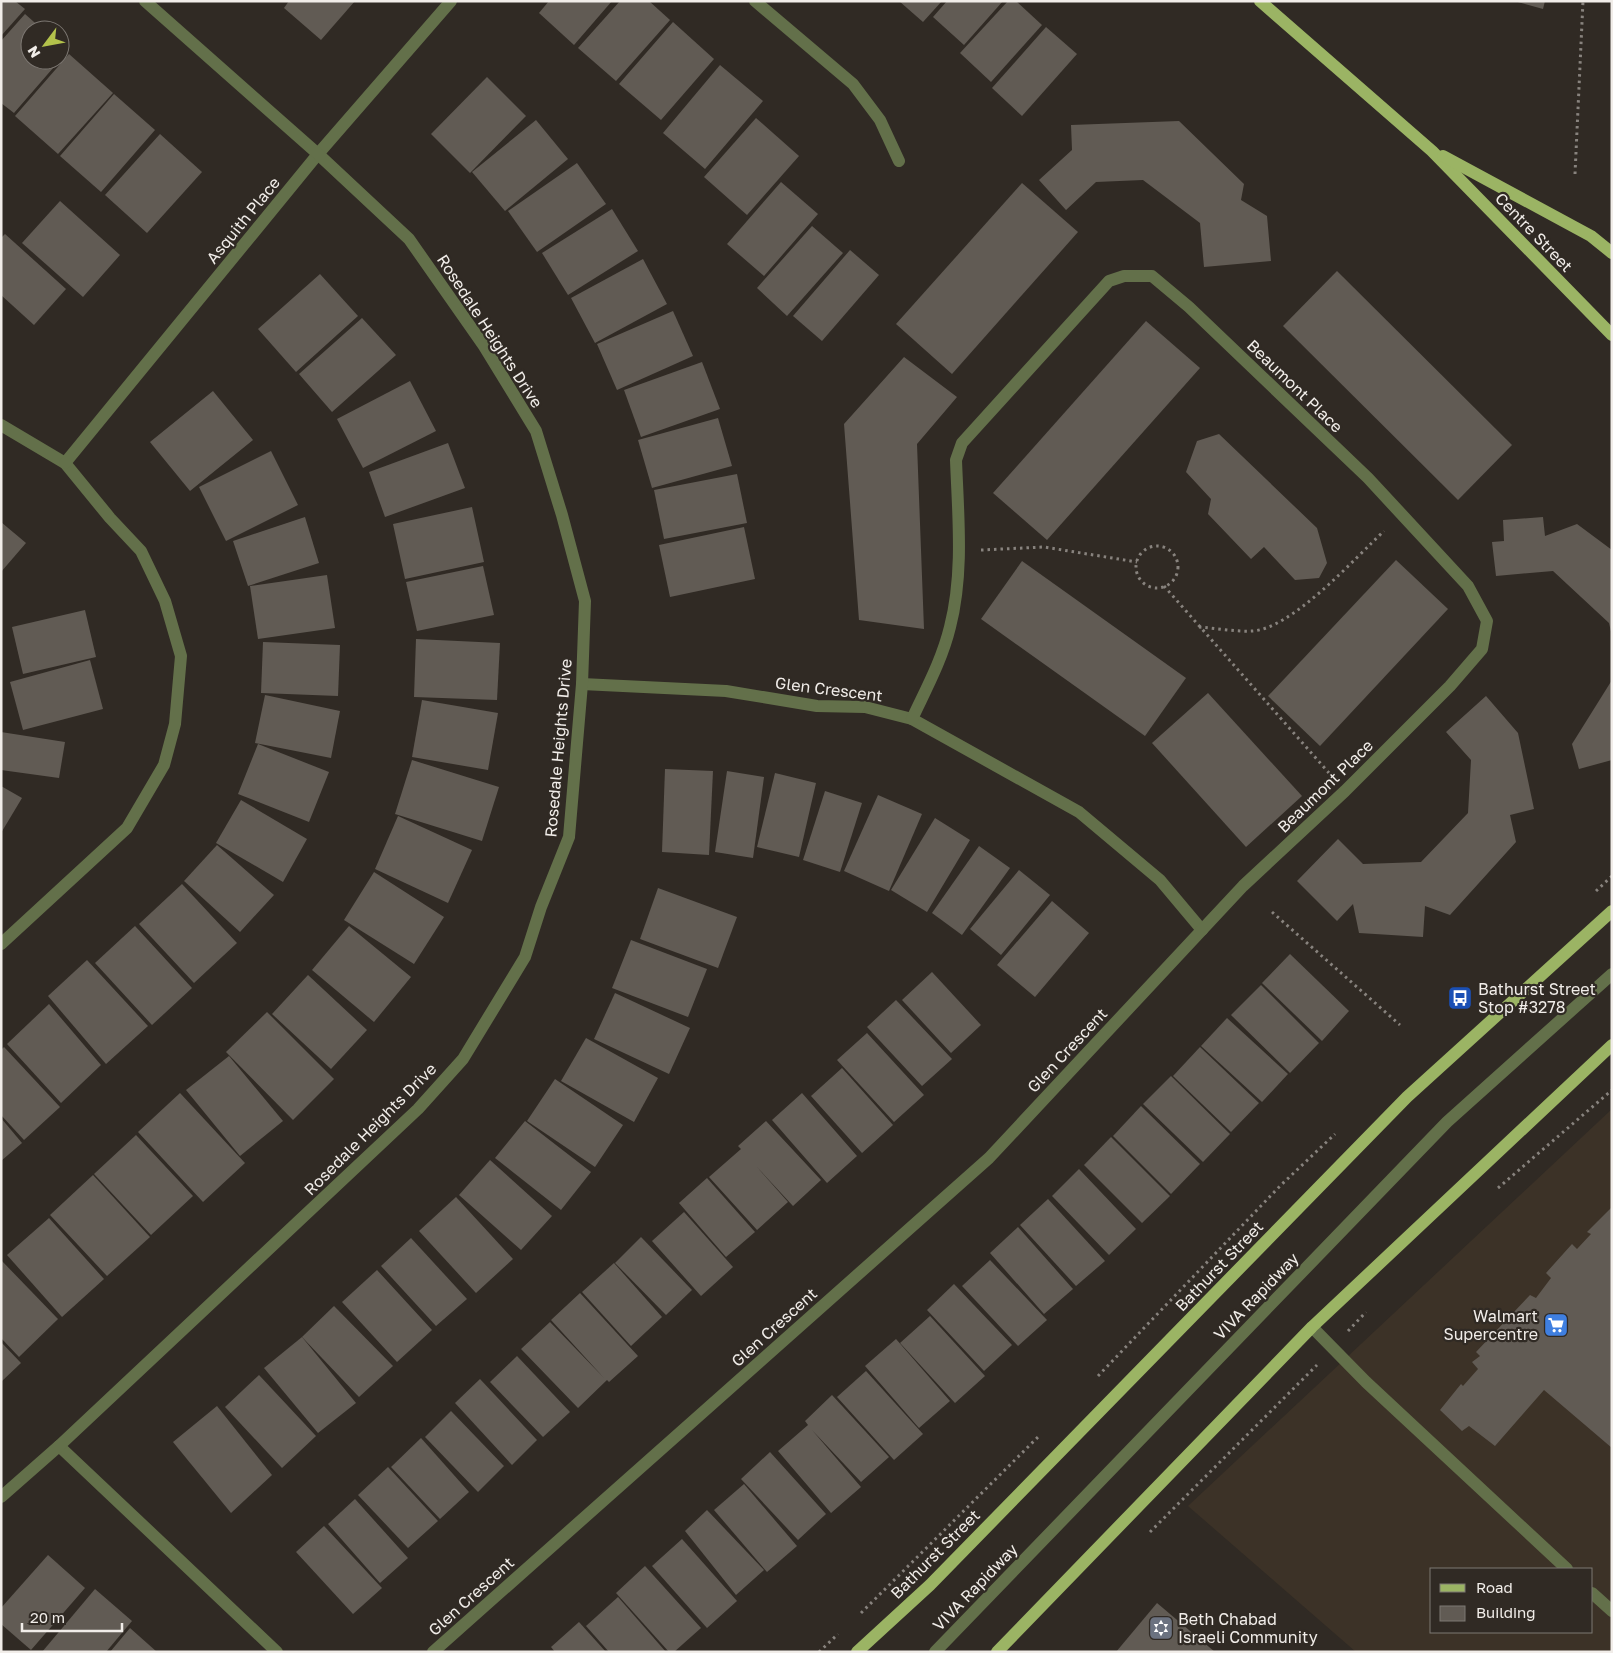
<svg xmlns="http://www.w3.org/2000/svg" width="1613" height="1653" font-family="'Golos Text',sans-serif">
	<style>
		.built { fill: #3c3227; fill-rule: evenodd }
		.building { fill: #615b54 }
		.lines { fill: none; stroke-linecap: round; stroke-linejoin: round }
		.path { stroke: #88837e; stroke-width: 3; stroke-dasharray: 2.5 4; stroke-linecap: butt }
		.minor { stroke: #63704a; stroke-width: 12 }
		.major { stroke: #9bb464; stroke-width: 12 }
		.labels { text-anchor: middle; stroke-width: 4.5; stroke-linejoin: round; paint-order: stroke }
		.street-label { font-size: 16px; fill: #f1ede9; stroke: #302a24 }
		.poi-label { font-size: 16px; fill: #f1ede9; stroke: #302a24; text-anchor: start }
	</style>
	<rect width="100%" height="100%" fill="#302a24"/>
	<path class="built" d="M1612,1109V1652H1356L1188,1506ZM1432,1569H1592V1632H1432Z"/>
	<g class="building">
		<polygon points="1,1 15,1 25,9 1,36"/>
		<polygon points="289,1 355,1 321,40 284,8"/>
		<polygon points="549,1 612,1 574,45 539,13"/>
		<polygon points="620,1 649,1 670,20 616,81 578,48"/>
		<polygon points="899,1 942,1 923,22"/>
		<polygon points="947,1 1003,1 964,45 933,17"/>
		<polygon points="1008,1 1016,1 1042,25 991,82 960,53"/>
		<polygon points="1514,1 1545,1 1543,9"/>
		<polygon points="25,14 43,30 30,30 30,60 60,60 14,113 1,103 1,41"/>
		<polygon points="673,22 714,59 661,120 619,84"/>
		<polygon points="1046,27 1077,54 1022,116 992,88"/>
		<polygon points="60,44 68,51 60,60"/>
		<polygon points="69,54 113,93 58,154 15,116"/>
		<polygon points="720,65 763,101 705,169 663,133"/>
		<polygon points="487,77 526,116 470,173 431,134"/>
		<polygon points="114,94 155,130 101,192 60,156"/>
		<polygon points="756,118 799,156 747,215 704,177"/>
		<polygon points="536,120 568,159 505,211 472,172"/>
		<polygon points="1179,121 1244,184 1241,200 1267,216 1271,261 1204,267 1200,223 1143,180 1096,182 1066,210 1039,180 1072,150 1071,125"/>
		<polygon points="160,134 202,172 147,233 105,195"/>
		<polygon points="577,163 606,204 537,252 508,211"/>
		<polygon points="781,182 818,214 764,276 727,244"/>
		<polygon points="1022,183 1078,232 952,374 896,324"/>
		<polygon points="60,201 120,255 83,297 22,243"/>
		<polygon points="612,209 638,251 568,295 542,253"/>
		<polygon points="812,226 843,253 787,316 757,288"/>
		<polygon points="5,234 66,289 34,325 1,295 1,238"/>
		<polygon points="850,250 879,275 822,341 793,316"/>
		<polygon points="643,259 667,304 595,343 571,298"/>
		<polygon points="1337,271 1512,445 1458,500 1283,326"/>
		<polygon points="320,274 358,316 296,372 258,329"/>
		<polygon points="673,311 693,356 617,390 597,344"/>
		<polygon points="362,318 396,355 332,412 299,374"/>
		<polygon points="1146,321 1200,368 1047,540 993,493"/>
		<polygon points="904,357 957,397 917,444 924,629 859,620 844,424"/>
		<polygon points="702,362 720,409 641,437 624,390"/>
		<polygon points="410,381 436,431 363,468 337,419"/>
		<polygon points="213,391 253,440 190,491 150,442"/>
		<polygon points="718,418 732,466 652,488 638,440"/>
		<polygon points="1219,434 1317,528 1327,563 1319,578 1295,580 1264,547 1251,559 1208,514 1211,499 1186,472 1197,441"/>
		<polygon points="448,443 465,488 385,517 369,472"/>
		<polygon points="271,451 298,505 226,541 199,487"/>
		<polygon points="737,474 747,523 664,539 654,490"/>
		<polygon points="472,507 484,562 405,579 393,524"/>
		<polygon points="305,517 319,563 248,586 233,541"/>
		<polygon points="1543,517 1545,536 1577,524 1612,550 1612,636 1609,623 1553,571 1496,576 1492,542 1504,541 1503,520"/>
		<polygon points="1,522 26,543 1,572"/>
		<polygon points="744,527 755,579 670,597 659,545"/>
		<polygon points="1396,560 1448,609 1320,746 1268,696"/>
		<polygon points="1022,561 1186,678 1145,736 981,619"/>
		<polygon points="483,566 494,615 417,631 406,582"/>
		<polygon points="327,575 335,628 258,639 250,586"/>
		<polygon points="85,610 96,657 23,674 12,627"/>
		<polygon points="416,639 500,643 497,700 414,697"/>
		<polygon points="263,642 340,645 338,696 261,693"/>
		<polygon points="90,660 103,709 23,730 10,682"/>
		<polygon points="1612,680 1612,760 1579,769 1572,744"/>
		<polygon points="1208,693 1302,796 1246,847 1152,743"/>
		<polygon points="265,695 340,711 331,758 255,743"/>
		<polygon points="1486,696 1518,733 1534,809 1510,815 1516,842 1450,915 1425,906 1423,937 1359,933 1353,904 1337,921 1297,881 1338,839 1363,864 1421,862 1468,813 1471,760 1446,732"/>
		<polygon points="422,700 498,713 488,770 412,757"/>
		<polygon points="1,732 65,742 59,778 1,770"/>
		<polygon points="258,744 329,772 309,822 238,794"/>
		<polygon points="412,760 499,787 482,841 395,814"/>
		<polygon points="665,769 713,771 709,855 662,852"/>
		<polygon points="727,771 764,777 753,858 715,852"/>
		<polygon points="775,773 816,783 799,857 757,847"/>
		<polygon points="1,786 22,798 1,833"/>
		<polygon points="825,791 862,803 840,872 803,860"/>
		<polygon points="878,795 922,814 889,891 844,871"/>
		<polygon points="241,800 307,839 283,882 216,843"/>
		<polygon points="398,816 472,850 448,903 375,869"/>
		<polygon points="935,818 970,840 927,912 891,890"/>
		<polygon points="217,845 274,895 240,932 184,881"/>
		<polygon points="979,846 1010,868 962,935 932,913"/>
		<polygon points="1019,870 1050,895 1001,955 970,929"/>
		<polygon points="374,872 444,917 414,964 344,920"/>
		<polygon points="182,884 237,943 194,983 139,924"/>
		<polygon points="658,888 737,917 718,968 640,939"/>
		<polygon points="1052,901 1089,933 1035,997 997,965"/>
		<polygon points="135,926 192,988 152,1025 95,963"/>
		<polygon points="349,926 411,977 374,1022 312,970"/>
		<polygon points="631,940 707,969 688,1017 612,988"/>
		<polygon points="1290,954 1349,1011 1322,1041 1262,983"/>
		<polygon points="87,960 148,1026 106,1064 48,996"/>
		<polygon points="932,972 981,1025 951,1053 902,1000"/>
		<polygon points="308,975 367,1030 331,1069 272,1014"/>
		<polygon points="1261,985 1319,1043 1290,1073 1231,1015"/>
		<polygon points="615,993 690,1028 669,1074 594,1039"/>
		<polygon points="896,1000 952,1059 922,1086 867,1027"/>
		<polygon points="49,1004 101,1065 61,1103 7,1044"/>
		<polygon points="267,1012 334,1079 293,1120 226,1052"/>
		<polygon points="1227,1018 1288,1074 1262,1102 1201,1046"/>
		<polygon points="867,1033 924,1095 894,1122 837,1060"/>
		<polygon points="586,1038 658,1078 634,1122 561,1081"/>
		<polygon points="4,1047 60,1107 24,1140 1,1115 1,1050"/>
		<polygon points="1200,1047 1259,1103 1231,1132 1173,1076"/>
		<polygon points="229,1056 283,1121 240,1156 186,1090"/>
		<polygon points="842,1068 893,1125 862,1153 811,1096"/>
		<polygon points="1171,1076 1230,1134 1203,1162 1143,1104"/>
		<polygon points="555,1079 623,1125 595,1167 527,1121"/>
		<polygon points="180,1093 245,1163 203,1202 138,1132"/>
		<polygon points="802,1093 857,1156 827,1183 772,1120"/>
		<polygon points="1141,1106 1200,1164 1171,1194 1113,1136"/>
		<polygon points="1,1118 22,1143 1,1161"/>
		<polygon points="525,1121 591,1172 561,1210 495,1158"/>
		<polygon points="766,1121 821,1180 793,1206 757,1167 788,1202 757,1230 709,1177 741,1149 738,1146"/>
		<polygon points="136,1135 193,1196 151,1235 94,1174"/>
		<polygon points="1111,1137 1170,1196 1142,1223 1084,1165"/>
		<polygon points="490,1160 552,1216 521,1250 459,1195"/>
		<polygon points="1079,1169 1136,1229 1109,1255 1052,1196"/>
		<polygon points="93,1175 150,1237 107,1276 50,1215"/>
		<polygon points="707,1178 755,1232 726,1257 679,1203"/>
		<polygon points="456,1197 513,1259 476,1293 419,1231"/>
		<polygon points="1048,1199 1105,1261 1076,1286 1020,1225"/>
		<polygon points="1612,1207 1612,1448 1544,1390 1495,1446 1469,1426 1462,1431 1440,1410 1461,1384 1463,1386 1478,1369 1472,1362 1480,1356 1476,1352 1530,1295 1536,1298 1551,1278 1546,1273 1572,1244 1577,1249 1591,1234 1587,1232"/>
		<polygon points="684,1212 733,1267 701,1296 652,1241"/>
		<polygon points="49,1218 104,1279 62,1317 7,1255"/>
		<polygon points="1018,1227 1073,1289 1044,1314 990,1253"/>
		<polygon points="641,1237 692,1290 666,1315 615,1263"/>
		<polygon points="411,1238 467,1299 436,1326 381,1266"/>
		<polygon points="1,1260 58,1319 19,1357 1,1338"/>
		<polygon points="990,1260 1047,1320 1018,1346 962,1286"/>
		<polygon points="614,1263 662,1317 631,1346 582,1292"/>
		<polygon points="377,1270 432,1330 397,1362 342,1302"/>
		<polygon points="954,1284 1012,1345 984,1371 927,1310"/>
		<polygon points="580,1293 638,1356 609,1382 607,1380 578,1408 521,1349 550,1322 604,1378 551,1320"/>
		<polygon points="334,1306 393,1366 359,1397 302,1337"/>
		<polygon points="930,1316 985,1376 955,1403 900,1343"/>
		<polygon points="302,1337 356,1403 318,1433 264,1368"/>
		<polygon points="896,1339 950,1401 919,1428 865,1366"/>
		<polygon points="1,1342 21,1363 1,1382"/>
		<polygon points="517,1356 570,1412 543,1437 490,1382"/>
		<polygon points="866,1371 923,1434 894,1460 837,1397"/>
		<polygon points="259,1375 316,1436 282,1468 225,1407"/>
		<polygon points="480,1379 537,1440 512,1465 455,1403"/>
		<polygon points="832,1395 889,1457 861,1482 812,1430 861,1487 831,1513 778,1451 808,1425 805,1421"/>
		<polygon points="217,1406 272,1475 231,1513 173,1442"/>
		<polygon points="451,1411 504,1466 478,1492 425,1437"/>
		<polygon points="421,1438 469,1492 440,1519 391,1467"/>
		<polygon points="770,1452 826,1514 798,1540 741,1479"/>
		<polygon points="388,1467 438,1521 408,1548 358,1495"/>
		<polygon points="744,1484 797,1546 767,1572 714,1510"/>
		<polygon points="355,1499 408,1558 380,1583 328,1524"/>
		<polygon points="707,1510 764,1570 736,1595 685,1531"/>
		<polygon points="324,1526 382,1588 353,1614 296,1552"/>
		<polygon points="682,1539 737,1601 707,1628 652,1566"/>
		<polygon points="48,1555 85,1588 31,1650 1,1624 1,1608"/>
		<polygon points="645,1566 701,1628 674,1652 669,1652 616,1593"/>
		<polygon points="95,1589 132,1621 106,1652 42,1652"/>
		<polygon points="618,1597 666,1652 609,1652 586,1626"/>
		<polygon points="1157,1603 1215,1652 1116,1652"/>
		<polygon points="579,1622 606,1652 555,1652 551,1647"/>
		<polygon points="130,1628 157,1652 110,1652"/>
	</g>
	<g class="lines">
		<g class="path">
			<polyline points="1575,174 1583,1"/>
			<circle cx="1157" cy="567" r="21"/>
			<polyline points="981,550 1044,547 1137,562"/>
			<polyline points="1164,586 1329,773"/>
			<path d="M1199,627C1216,628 1235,632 1252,631C1292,629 1355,558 1384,531"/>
			<polyline points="1596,891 1612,876"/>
			<polyline points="1272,912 1400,1025"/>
			<polyline points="1498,1188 1612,1090"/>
			<polyline points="1348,1331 1366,1312"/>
			<polyline points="1098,1376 1280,1186 1335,1134"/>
			<polyline points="1150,1532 1317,1365"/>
			<polyline points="861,1613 1039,1436"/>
			<polyline points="819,1652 838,1634"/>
		</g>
		<g class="minor">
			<polyline points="755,1 853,84 880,120 899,161"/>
			<polyline points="1,425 65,463 110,518 141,551 165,601 181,656 175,724 164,765 127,828 1,944"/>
			<polyline points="65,463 318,154 451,1"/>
			<polyline points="582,684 726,691 817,706 865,707 912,719 1079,812 1160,880 1202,930"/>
			<polyline points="1312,1327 1366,1382 1567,1569"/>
			<polyline points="59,1446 277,1652"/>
			<polyline points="1,1497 59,1446 418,1109 463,1059 525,957 541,907 569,837 582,684 585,601 562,515 536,431 484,346 409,239 318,154 145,1"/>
			<polyline points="1592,1593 1612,1611"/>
			<path d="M433,1652L989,1158L1243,886L1345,791L1450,686L1482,649L1487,621L1468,586L1368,478L1189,307L1152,276H1124L1109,281L962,443L956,460C958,515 964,573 950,627C942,660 926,689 912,719"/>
			<polyline points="935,1652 1447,1122 1612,974"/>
		</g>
		<g class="major">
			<polyline points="1260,1 1432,151 1612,335"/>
			<polyline points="1443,156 1591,236 1612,253"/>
			<polyline points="857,1652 930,1585 1407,1097 1612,911"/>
			<polyline points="997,1652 1312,1327 1612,1045"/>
		</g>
	</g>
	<defs>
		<symbol id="bus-square" viewBox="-11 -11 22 22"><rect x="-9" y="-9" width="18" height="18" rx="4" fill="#1a4fb4" stroke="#302a24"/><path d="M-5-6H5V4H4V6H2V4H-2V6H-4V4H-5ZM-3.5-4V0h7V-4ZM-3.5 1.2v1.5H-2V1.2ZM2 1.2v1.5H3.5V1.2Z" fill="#fff"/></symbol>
		<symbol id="supermarket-square" viewBox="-11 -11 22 22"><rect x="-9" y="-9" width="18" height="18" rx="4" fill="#3f7fe0" stroke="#302a24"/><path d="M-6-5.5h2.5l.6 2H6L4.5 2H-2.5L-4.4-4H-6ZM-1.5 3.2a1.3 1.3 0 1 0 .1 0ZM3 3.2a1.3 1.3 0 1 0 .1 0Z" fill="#fff"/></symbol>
		<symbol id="synagogue-square" viewBox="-11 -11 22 22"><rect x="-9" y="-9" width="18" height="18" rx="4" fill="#6b7280" stroke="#302a24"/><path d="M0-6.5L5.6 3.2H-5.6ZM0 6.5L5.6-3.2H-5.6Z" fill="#fff"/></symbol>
	</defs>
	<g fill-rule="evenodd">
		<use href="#bus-square" x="1446" y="984" width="28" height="28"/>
		<use href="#supermarket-square" x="1542" y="1311" width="28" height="28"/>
		<use href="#synagogue-square" x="1147" y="1614" width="28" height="28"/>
	</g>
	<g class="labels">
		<g class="street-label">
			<text transform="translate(243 220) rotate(-51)" y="6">Asquith Place</text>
			<text transform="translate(1534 232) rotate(46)" y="6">Centre Street</text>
			<text transform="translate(490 331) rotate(57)" y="6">Rosedale Heights Drive</text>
			<text transform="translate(1295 386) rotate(44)" y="6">Beaumont Place</text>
			<text transform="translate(829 689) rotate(7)" y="6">Glen Crescent</text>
			<text transform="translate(558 748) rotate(-85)" y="6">Rosedale Heights Drive</text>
			<text transform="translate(1325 786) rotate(-44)" y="6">Beaumont Place</text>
			<text transform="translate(1067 1050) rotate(-47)" y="6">Glen Crescent</text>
			<text transform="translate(370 1129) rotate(-45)" y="6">Rosedale Heights Drive</text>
			<text transform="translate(1219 1266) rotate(-46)" y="6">Bathurst Street</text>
			<text transform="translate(1256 1296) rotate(-46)" y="6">VIVA Rapidway</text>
			<text transform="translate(774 1327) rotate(-42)" y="6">Glen Crescent</text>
			<text transform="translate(935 1554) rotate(-45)" y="6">Bathurst Street</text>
			<text transform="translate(975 1587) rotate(-46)" y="6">VIVA Rapidway</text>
			<text transform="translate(471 1596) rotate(-42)" y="6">Glen Crescent</text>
		</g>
		<g class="poi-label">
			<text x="1478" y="995">Bathurst Street<tspan x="1478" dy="18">Stop #3278</tspan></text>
			<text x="1538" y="1322" text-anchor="end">Walmart<tspan x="1538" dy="18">Supercentre</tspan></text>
			<text x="1178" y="1625">Beth Chabad<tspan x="1178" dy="18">Israeli Community</tspan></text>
		</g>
	</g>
	<rect width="1613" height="1653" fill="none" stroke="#f1ede9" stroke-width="5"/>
	<rect x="1430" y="1568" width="162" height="65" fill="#302a24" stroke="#7d7873"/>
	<rect x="1440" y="1584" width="25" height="8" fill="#9bb464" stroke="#7d7873"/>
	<text x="1476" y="1593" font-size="15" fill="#f1ede9">Road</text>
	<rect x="1440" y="1606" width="25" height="15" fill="#615b54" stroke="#7d7873"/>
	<text x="1476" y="1618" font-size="15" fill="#f1ede9">Building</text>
	<g transform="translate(45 45) rotate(238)"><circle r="24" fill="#302a24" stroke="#7d7873"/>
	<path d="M0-4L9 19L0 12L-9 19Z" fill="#b3c24b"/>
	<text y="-8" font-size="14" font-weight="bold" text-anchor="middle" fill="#f1ede9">N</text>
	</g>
	<path d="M22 1623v8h100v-8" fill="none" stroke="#f1ede9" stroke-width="2.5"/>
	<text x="30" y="1623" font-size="15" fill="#f1ede9" stroke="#302a24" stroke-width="4" paint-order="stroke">20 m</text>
</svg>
